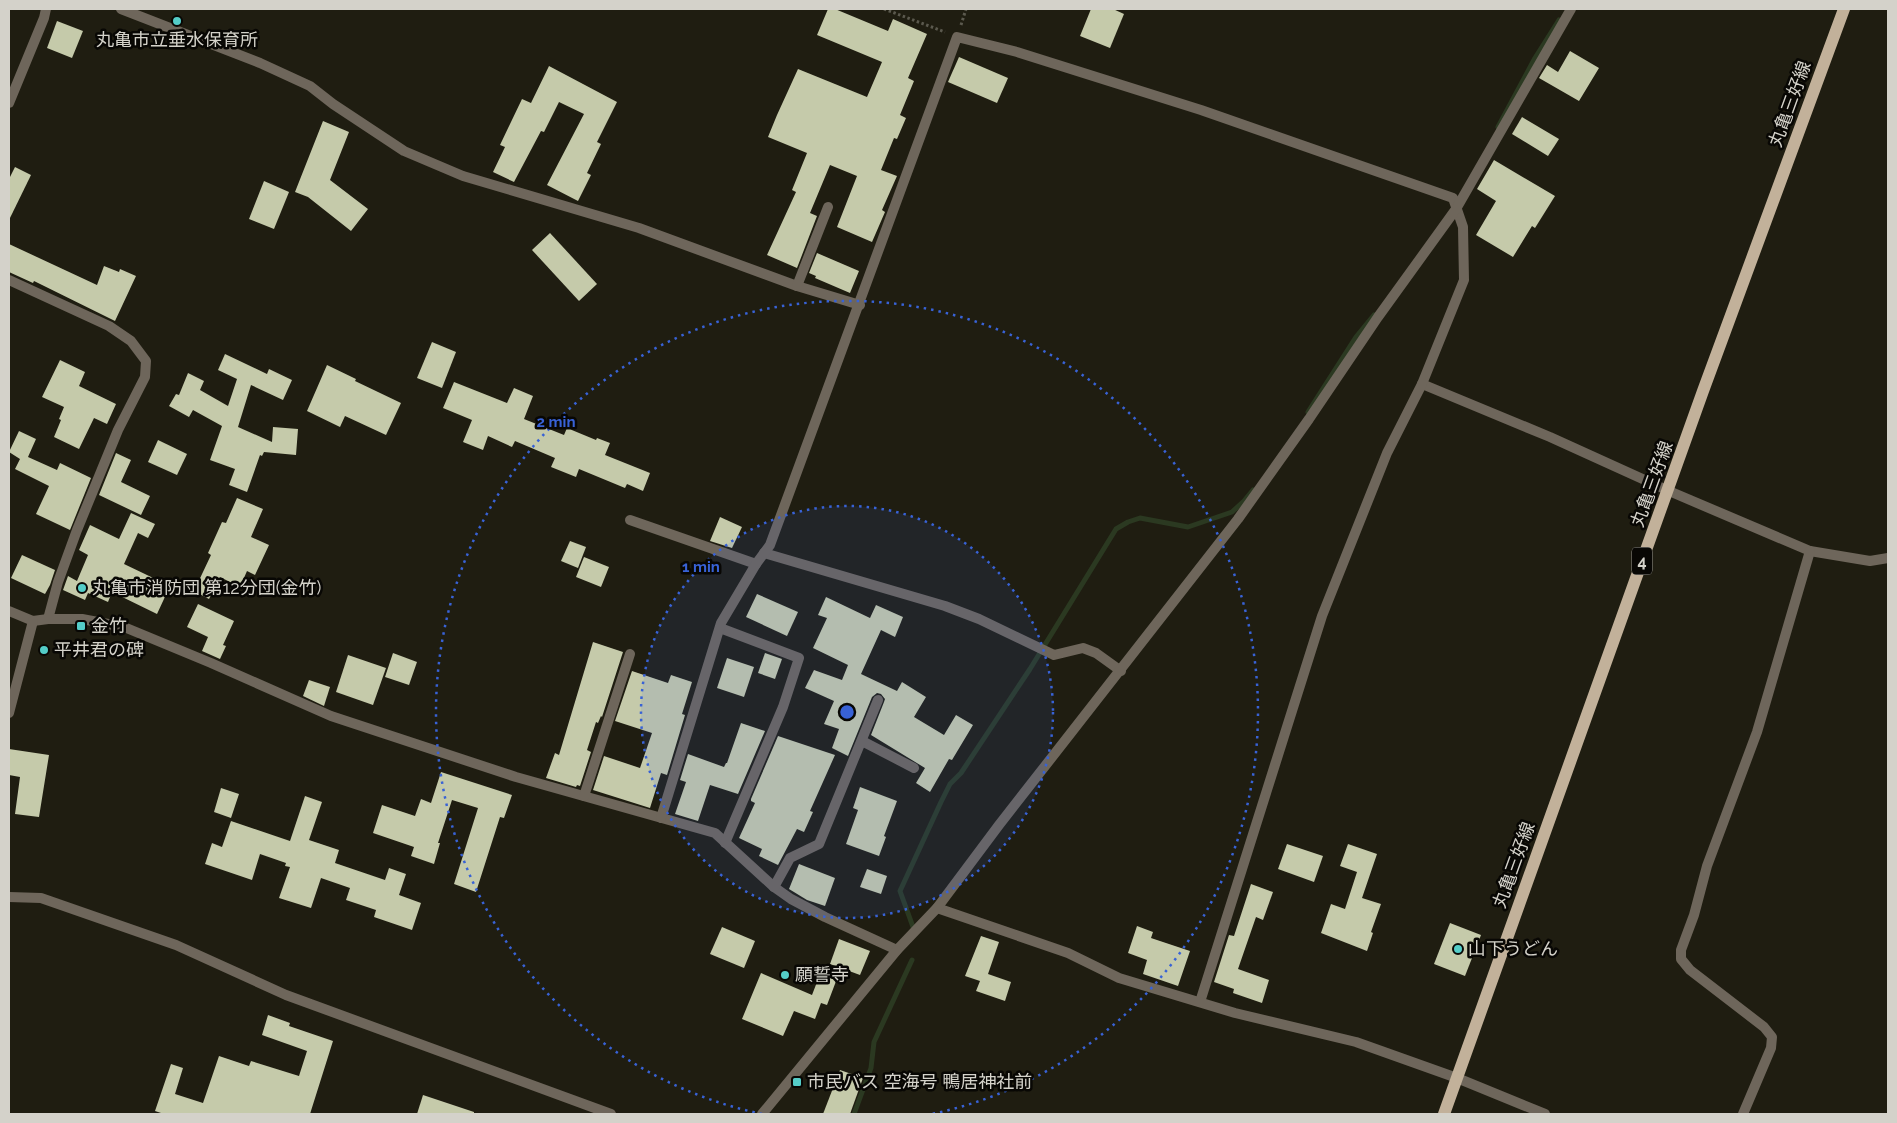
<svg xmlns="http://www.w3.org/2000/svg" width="1897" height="1123" font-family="Raleway,'Noto Sans JP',sans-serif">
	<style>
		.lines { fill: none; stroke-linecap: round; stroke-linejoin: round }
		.stream { stroke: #2b3921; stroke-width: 5 }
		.building { fill: #c5caaa }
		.path { stroke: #5b594e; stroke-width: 3; stroke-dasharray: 2.5 2.5; stroke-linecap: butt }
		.minor { stroke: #6e665b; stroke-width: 10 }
		.primary { stroke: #c2b19a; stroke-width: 12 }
		.ring { fill: none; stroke: #3862d6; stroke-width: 2.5; stroke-dasharray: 2.5 5 }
		.poi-dot { fill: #54cdc8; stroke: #080704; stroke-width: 2 }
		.labels { text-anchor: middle; stroke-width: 5; stroke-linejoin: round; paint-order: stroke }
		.shield { fill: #080704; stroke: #97958f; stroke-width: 1 }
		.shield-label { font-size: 16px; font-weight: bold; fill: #d4d2ca }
		.poi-label { font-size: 18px; fill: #d4d2ca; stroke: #080704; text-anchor: start }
		.street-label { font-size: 18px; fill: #d4d2ca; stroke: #080704 }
		.centre { fill: #3862d6; stroke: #080704; stroke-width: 2.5 }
		.ring-label { font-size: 15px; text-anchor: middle; font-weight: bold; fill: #3862d6; stroke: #080704; stroke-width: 5; stroke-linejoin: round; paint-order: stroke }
	</style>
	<rect width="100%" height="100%" fill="#1f1d11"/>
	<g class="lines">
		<g class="stream">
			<polyline points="1498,127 1535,58 1559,20"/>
			<polyline points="1308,412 1356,337 1374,315"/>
			<polyline points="913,927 900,891 941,802 950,784 961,773 1030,669 1116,529 1128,522 1140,518 1188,527 1232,512 1244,501 1253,490"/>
			<polyline points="854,1114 871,1068 874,1042 912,960"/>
		</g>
	</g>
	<g class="building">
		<polygon points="828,9 835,9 888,31 893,19 927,34 908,78 914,81 900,115 906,118 897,139 894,138 881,170 897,176 882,210 885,212 872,242 837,227 857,176 830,165 810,213 817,216 797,268 767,255 796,192 792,190 807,153 768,137 777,115 798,69 867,97 882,62 817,35"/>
		<polygon points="1091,9 1113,9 1124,14 1110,48 1080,36"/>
		<polygon points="57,21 83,31 72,58 47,48"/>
		<polygon points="1570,51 1599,68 1579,101 1539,78 1547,65 1558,72"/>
		<polygon points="959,57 1008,78 997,103 948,82"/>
		<polygon points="549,66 617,102 597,142 601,144 587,173 591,175 578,201 547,185 584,114 559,102 544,132 541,131 514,182 493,172 505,147 500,145 522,99 531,103"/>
		<polygon points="1522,117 1559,139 1548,156 1512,134"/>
		<polygon points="323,121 349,132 330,180 368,209 351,231 308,197 295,192"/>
		<polygon points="1494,160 1555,196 1535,228 1532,226 1513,257 1476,235 1496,201 1477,189"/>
		<polygon points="15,167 31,175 9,220 9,179"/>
		<polygon points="264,181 289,192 274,229 249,219"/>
		<polygon points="550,233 597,284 579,301 532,250"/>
		<polygon points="9,244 97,285 104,266 119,272 120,269 136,276 115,321 34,281 33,283 9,272"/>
		<polygon points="817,253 859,271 850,293 815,278 816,276 809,273"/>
		<polygon points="432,342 456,352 442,388 417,378"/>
		<polygon points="225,354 267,374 269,369 292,380 283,400 251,385 238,427 272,442 273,427 298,429 296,455 264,452 262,456 260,455 247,492 229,485 235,469 210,460 222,426 193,410 189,417 169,406 176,394 179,395 188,373 204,381 200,390 228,406 237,379 218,370"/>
		<polygon points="60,360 85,372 79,386 116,404 107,424 94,418 79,449 54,437 61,420 59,419 64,407 42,397"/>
		<polygon points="327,365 356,379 355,381 401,403 386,435 345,416 340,427 307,411"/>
		<polygon points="454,382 507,403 514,388 533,396 524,419 564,435 567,428 596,440 597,438 610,443 605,455 650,473 643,491 627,484 625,488 579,469 576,477 551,467 555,458 515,441 512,447 488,436 483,450 463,442 472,420 443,408"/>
		<polygon points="19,431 36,439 28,457 57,470 60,463 91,478 70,530 36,514 49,486 15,469 20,459 9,452"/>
		<polygon points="158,440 187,454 177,475 148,462"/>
		<polygon points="116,453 131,460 121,482 150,496 141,515 99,495"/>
		<polygon points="237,498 263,509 251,537 269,545 255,575 247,571 240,587 220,577 209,599 194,591 211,555 208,553 222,522 226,523"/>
		<polygon points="131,513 155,524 148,538 138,533 124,564 170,586 157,614 112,592 108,602 88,593 85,600 63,590 68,576 77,581 88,555 79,550 90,525 119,539"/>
		<polygon points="720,517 742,527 732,548 710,541"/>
		<polygon points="570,541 586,547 578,568 561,561"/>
		<polygon points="22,555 55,570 50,585 45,594 11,578"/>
		<polygon points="584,557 609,567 601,587 576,577"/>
		<polygon points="757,594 798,612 787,636 746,617"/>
		<polygon points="826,597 870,618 876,605 903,617 895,637 881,630 861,674 897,691 902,682 926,697 914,717 944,735 956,715 973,725 952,760 949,759 930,792 916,783 925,768 871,735 884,702 885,699 881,694 877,693 872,697 848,756 832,748 839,729 824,724 834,701 805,688 814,670 842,680 848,665 813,648 827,618 818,615"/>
		<polygon points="198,604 234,621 223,645 226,646 220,659 202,651 208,637 187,627"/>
		<polygon points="593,642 623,652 602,717 601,716 598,723 596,722 587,750 591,752 580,786 577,785 576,787 546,778 555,753 559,755"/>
		<polygon points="393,653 417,662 409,685 385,677"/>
		<polygon points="765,653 782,659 775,679 758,673"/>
		<polygon points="348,655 386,668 373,705 336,692"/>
		<polygon points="727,658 754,667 744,697 717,688"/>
		<polygon points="632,671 668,683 671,675 692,682 682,714 685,715 667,775 661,773 650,808 593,790 604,756 640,768 652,733 615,721"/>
		<polygon points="309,680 330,687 324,706 303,696"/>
		<polygon points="741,723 765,731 738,794 710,785 698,821 675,814 686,782 680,780 688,754 724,767 726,763 727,763"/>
		<polygon points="778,736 835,755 810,811 813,812 804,832 797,829 778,865 759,856 762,849 739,838 755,803 751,801 751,799"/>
		<polygon points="9,749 49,755 39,817 15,814 20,777 9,775"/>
		<polygon points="441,772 512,795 504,818 500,817 476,892 454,884 478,808 452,800 438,843 440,843 434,864 411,856 414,847 373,833 382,805 415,816 421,799 431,803"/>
		<polygon points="860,787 897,801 884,836 886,837 879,856 846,844 858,810 853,808"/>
		<polygon points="221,788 239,794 231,818 214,812"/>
		<polygon points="305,796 322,802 309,840 339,850 335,863 385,880 389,868 406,874 399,895 421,903 412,930 374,917 376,910 346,900 350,888 321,878 311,908 279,898 290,867 285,866 286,863 260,854 252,880 205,864 212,843 222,847 231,821 290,841"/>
		<polygon points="1287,844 1323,856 1314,882 1278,869"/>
		<polygon points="1348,844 1377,854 1362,898 1381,904 1371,932 1373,933 1367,951 1321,933 1331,904 1345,909 1357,872 1340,866"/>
		<polygon points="799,864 835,878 825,906 807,900 789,889"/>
		<polygon points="867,869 887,876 881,894 860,887"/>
		<polygon points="1251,884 1273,892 1263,920 1256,917 1238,969 1269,980 1262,1003 1233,993 1234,989 1214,982 1229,935 1234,936"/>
		<polygon points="1450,923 1481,935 1465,976 1434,964"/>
		<polygon points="1137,926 1153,932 1151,938 1190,951 1178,986 1143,974 1147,960 1128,953"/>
		<polygon points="722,927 755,941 744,968 710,954"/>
		<polygon points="981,936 999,942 988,974 1011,982 1005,1001 976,991 980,981 965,976"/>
		<polygon points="839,939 870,951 860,975 830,964"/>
		<polygon points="822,969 838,976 827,1005 821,1003 815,1019 794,1011 783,1036 742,1019 761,973 812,995"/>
		<polygon points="268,1015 290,1023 289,1026 333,1041 310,1114 164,1114 155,1111 171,1064 183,1068 175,1094 203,1103 219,1056 249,1066 251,1061 299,1076 307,1051 262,1035"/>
		<polygon points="840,1070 863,1078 850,1114 823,1114"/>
		<polygon points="423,1095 474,1112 474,1114 417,1114"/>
	</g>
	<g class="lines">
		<g class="path">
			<polyline points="884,9 945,32"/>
			<polyline points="961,25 966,9"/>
		</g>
		<g class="minor">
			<polyline points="121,9 260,63 310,86 333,104 404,151 463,176 639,228 797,286 860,305"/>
			<polyline points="9,103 44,18 46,9"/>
			<polyline points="9,280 109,326 131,341 146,361 145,377 118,430 77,530 58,582 48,619"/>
			<polyline points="797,286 828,207"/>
			<polyline points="1422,384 1550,437 1669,491 1810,551 1870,561 1888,558"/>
			<polyline points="630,520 756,564"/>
			<polyline points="764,553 945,606 979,619 1054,655 1083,648 1096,653 1121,671"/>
			<polyline points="9,611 33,621 48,619 82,619 124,627 211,663 331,716 516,777 715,833 774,887 791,899 825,917 897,950"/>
			<polyline points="720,628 799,658 783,707 725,843"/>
			<polyline points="9,713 33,621"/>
			<polyline points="862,741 914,768"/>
			<polyline points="584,796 630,654"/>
			<polyline points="661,818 721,623 756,564 770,545 957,37 1017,52 1201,110 1453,198 1463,227 1464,280 1422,384 1387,453 1322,616 1200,1002"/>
			<polyline points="774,887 790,858 819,844 878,700"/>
			<polyline points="9,897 41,898 176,945 286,995 611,1114"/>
			<polyline points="937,908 1068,953 1119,978 1235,1013 1356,1042 1457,1078 1545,1114"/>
			<polyline points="762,1114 897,950 937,908 999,825 1238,519 1309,419 1378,317 1456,209 1571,9"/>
			<polyline points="1743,1114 1771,1048 1772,1037 1764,1027 1690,970 1681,959 1681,950 1694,915 1707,866 1757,732 1810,551"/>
		</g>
		<polyline class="primary" points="1444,1114 1703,391 1844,9"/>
	</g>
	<circle cx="847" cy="712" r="206" fill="#3862d6" fill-opacity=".12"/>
	<g class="ring">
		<circle cx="847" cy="712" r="206"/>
		<path d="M762 1114A411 411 0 1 1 932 1114"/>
	</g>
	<g class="poi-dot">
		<circle cx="177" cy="21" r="5"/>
		<circle cx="82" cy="588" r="5"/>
		<rect x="76" y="621" width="10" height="10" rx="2.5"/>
		<circle cx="44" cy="650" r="5"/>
		<circle cx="1458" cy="949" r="5"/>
		<circle cx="785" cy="975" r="5"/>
		<rect x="792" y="1077" width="10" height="10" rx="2.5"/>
	</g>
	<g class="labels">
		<rect class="shield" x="1632" y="547.5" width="20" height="27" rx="4"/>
		<g class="shield-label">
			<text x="1642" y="567">4</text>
		</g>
		<g class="poi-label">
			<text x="177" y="46" text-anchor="middle">丸亀市立垂水保育所</text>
			<text x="92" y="594">丸亀市消防団 第12分団(金竹)</text>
			<text x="91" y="632">金竹</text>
			<text x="54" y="656">平井君の碑</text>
			<text x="1468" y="955">山下うどん</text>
			<text x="795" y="981">願誓寺</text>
			<text x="807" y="1088">市民バス 空海号 鴨居神社前</text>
		</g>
		<g class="street-label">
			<text transform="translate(1790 104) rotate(-70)" y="6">丸亀三好線</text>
			<text transform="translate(1652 484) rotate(-70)" y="6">丸亀三好線</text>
			<text transform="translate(1514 865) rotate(-70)" y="6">丸亀三好線</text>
		</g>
	</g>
	<circle cx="847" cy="712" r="8" class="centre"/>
	<g class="ring-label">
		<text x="556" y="427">2 min</text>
		<text x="701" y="572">1 min</text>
	</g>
	<rect width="1897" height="1123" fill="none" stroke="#d4d2ca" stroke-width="20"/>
</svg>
